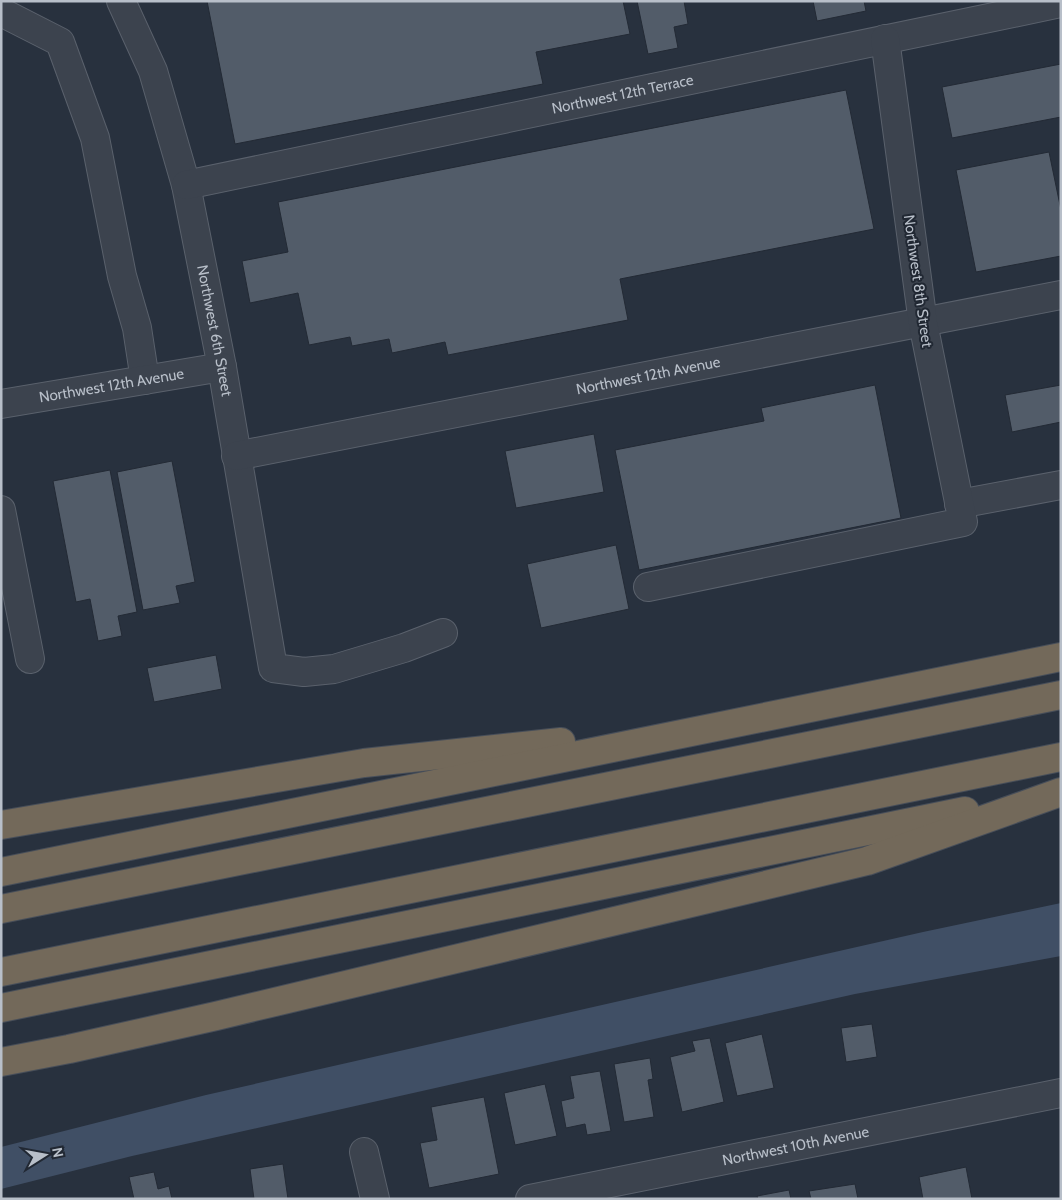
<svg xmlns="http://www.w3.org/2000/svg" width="1062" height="1200" font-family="Cabin,sans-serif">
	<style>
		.water { fill: #404f65 }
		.building { fill: #525c69; stroke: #232a35 }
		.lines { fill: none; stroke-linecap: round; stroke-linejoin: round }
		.minor-casing { stroke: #5a616c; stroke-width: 30 }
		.highway-casing { stroke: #474e59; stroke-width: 30 }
		.minor { stroke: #3c434e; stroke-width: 28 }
		.highway { stroke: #73695a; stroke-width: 28 }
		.labels { text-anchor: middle; stroke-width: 4; stroke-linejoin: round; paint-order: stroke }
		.street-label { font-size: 15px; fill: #b8bfc9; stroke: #212833 }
	</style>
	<rect width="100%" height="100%" fill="#28313e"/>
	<polygon class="water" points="1061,903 1061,956 855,994 132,1156 1,1189 1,1147 206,1095 923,932"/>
	<g class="building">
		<polygon points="207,1 623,1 630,34 536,52 543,84 235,144"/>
		<polygon points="637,1 684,1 688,24 674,27 678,48 648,54"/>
		<polygon points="813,1 864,1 866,11 817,21"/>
		<polygon points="1061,64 1061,117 952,138 942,87"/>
		<polygon points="846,90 874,229 620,279 628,320 448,355 445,342 392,353 389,339 352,346 350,337 309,345 298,293 250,303 242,261 288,252 278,202"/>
		<polygon points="1049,152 1061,210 1061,256 976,272 956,170"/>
		<polygon points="875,385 901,518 639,570 615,450 764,421 761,408"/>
		<polygon points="1061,385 1061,422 1012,432 1005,395"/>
		<polygon points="594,434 604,492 516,508 505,451"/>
		<polygon points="172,461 195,582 176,586 180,603 143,610 117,472"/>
		<polygon points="110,470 137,612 118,616 122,636 98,641 90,599 76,602 53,481"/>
		<polygon points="616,545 629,609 541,628 527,564"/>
		<polygon points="216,655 222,689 154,702 147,668"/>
		<polygon points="872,1024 877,1057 846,1062 841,1028"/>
		<polygon points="762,1034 774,1088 737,1096 725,1043"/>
		<polygon points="710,1038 724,1102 682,1112 670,1057 695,1051 692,1041"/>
		<polygon points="650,1058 653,1079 648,1080 654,1117 624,1122 614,1064"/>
		<polygon points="600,1071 611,1131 587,1135 585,1124 566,1128 561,1101 574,1098 570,1076"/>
		<polygon points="545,1084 557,1136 515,1145 504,1093"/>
		<polygon points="484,1097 499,1174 429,1188 420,1143 437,1140 431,1107"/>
		<polygon points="283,1164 288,1199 254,1199 250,1169"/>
		<polygon points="966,1167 972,1199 923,1199 919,1177"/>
		<polygon points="154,1172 158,1189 169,1186 172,1199 134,1199 129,1177"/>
		<polygon points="855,1184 858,1199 811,1199 809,1191"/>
		<polygon points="789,1190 791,1199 758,1199 757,1196"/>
	</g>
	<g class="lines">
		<defs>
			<g id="minor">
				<path id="s1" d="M121,1L153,71L186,185L222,367L273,668L304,672L334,669L404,648L443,633"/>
				<polyline points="1,12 60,42 95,138 122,276 137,328 145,380"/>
				<path id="s2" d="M186,185L1061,3"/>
				<path id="s3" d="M1,404L222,367"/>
				<path id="s4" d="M236,456L1061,295"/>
				<polyline points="959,504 1061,485"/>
				<polyline points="1,510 30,659"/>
				<polyline points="648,587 963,522 923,323 885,39"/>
				<polyline points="364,1152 375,1199"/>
				<path id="s5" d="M530,1199L1061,1093"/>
			</g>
			<g id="highway">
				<polyline points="1,825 364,763 561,742"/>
				<polyline points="1,872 1061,657"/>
				<polyline points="1,909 1061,695"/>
				<polyline points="1,972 1061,757"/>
				<polyline points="1,1008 965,811"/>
				<polyline points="1,1062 69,1049 216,1016 867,861 1061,792"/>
			</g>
		</defs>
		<use href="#minor" class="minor-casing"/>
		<use href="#highway" class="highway-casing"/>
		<use href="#minor" class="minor"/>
		<use href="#highway" class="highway"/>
	</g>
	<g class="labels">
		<g class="street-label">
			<text dy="5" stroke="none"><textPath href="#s2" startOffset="446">Northwest 12th Terrace</textPath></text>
			<text transform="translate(918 281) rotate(82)" y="5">Northwest 8th Street</text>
			<text dy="5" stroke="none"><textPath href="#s1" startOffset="344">Northwest 6th Street</textPath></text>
			<text dy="5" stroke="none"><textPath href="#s4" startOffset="420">Northwest 12th Avenue</textPath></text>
			<text dy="5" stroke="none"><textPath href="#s3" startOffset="112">Northwest 12th Avenue</textPath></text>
			<text dy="5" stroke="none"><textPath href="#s5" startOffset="271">Northwest 10th Avenue</textPath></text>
		</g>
	</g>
	<rect width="1062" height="1200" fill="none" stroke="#b8bfc9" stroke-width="5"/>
	<g transform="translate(45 1155) rotate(79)" stroke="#212833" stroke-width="4" paint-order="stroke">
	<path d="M0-4L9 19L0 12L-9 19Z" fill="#b8bfc9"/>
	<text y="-8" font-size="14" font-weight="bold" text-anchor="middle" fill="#b8bfc9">N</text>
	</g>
</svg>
